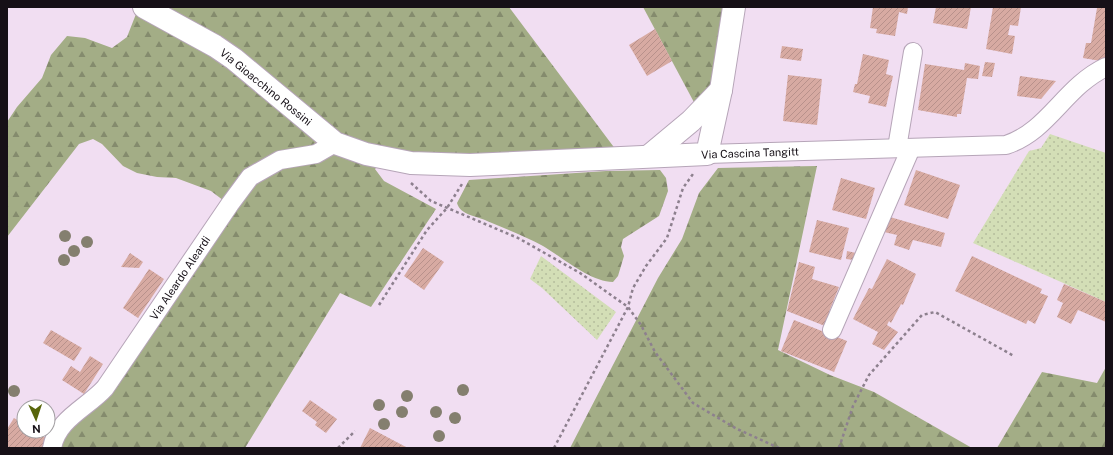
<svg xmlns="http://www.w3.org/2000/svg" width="1113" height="455" font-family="'Public Sans',sans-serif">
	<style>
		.grass { fill: url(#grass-dots) }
		.forest { fill: url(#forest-firs) }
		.building { fill: url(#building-hatch) }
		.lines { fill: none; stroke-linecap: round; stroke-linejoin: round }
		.street-casing { stroke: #b6a5b8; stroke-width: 20 }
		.secondary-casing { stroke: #b6a5b8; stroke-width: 24 }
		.path { stroke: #8d808e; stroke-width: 2.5; stroke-dasharray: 3 3; stroke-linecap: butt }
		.street { stroke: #fff; stroke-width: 18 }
		.secondary { stroke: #fff; stroke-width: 22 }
		.tree { fill: #847f6f }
		.labels { text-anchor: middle; stroke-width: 3; stroke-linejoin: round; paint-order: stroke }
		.street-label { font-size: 11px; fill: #161017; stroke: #fff }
	</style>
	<defs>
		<pattern id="grass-dots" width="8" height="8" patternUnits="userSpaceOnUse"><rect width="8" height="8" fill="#d3deb6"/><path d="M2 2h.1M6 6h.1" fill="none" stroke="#b4bd9c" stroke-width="1.8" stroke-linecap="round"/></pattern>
		<pattern id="forest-firs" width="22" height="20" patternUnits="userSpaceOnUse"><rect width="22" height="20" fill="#a3ad86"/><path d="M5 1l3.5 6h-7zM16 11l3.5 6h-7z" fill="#848b6d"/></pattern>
		<pattern id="building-hatch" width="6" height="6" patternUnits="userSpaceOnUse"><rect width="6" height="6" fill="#d7aaa2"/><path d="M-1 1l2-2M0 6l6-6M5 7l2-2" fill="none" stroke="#b8918b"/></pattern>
	</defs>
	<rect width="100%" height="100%" fill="#f1def2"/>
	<g class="grass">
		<polygon points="1050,134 1106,153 1106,302 973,243 1029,151 1041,148"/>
		<polygon points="541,256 616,312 597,340 542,288 530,279"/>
	</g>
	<g class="forest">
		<polygon points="135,7 509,7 616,150 379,165 375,169 384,181 436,209 371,307 340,293 245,448 55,448 232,207 211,191 176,178 157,177 137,173 123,166 102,144 93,139 79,144 7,237 7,122 17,107 42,78 51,55 67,36 85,38 112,48 127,37 136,14"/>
		<polygon points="643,7 730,7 717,85 696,106"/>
		<polygon points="817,166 778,350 830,375 874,392 972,448 570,448 658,278 682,239 699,193 718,168"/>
		<path d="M660,170L666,178L668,191L659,216L623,239L621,247L624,256L618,276L613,282C591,282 563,258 543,246C525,236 506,229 487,221C477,216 460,215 457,203L469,180L606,171Z"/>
		<polygon points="1106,367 1106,448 997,448 1042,372 1097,383"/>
	</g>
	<g class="building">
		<polygon points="873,7 908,7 907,14 899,12 895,36 876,33 877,29 870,28"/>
		<polygon points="936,7 971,7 967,29 933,23"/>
		<polygon points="993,7 1021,7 1018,26 1010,25 1008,35 1015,36 1012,54 986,49"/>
		<polygon points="1095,7 1106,7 1106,62 1083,58 1086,43 1091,43 1097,8"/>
		<polygon points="655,29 672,61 647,76 629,45"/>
		<polygon points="782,46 803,49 801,61 780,58"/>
		<polygon points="863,54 889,60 886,74 893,76 886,107 868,103 870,96 853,92 855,84 857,84"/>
		<polygon points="985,62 995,63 992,77 982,76"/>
		<polygon points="965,63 980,66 978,79 967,78 961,114 957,114 957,117 918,110 925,64 964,70"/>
		<polygon points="788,75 822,79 817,125 783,121"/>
		<polygon points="1020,76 1056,81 1041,99 1017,96"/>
		<polygon points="916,170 960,185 948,219 904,205"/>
		<polygon points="841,178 875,188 866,219 832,210"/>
		<polygon points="890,217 945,233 941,247 913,240 909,250 894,245 897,235 884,232"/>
		<polygon points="817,220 849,228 841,260 809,252"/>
		<polygon points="423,248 444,262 424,290 404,276"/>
		<polygon points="847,251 856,253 854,260 846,259"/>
		<polygon points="130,253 143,262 139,268 121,267"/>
		<polygon points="972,256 1042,289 1040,293 1048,296 1035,324 1028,320 1026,324 955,291"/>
		<polygon points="887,259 916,274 903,305 901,304 891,323 889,321 887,325 898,332 884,350 872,344 878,332 853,319 869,288 872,289"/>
		<polygon points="799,262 815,267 812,279 839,287 829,312 831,313 825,326 787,311"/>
		<polygon points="149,269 164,279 138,318 123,308"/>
		<polygon points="1064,284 1106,302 1106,322 1078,310 1071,324 1057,317 1063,303 1057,300"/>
		<polygon points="794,320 847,341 834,372 781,351"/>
		<polygon points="51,330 82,348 74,361 43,343"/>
		<polygon points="90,356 103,364 84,394 62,380 71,366 80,372"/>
		<polygon points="310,400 337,419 326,433 315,425 317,422 302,411"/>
		<polygon points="14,418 24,424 24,431 35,431 48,439 42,448 10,448 7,446 7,429"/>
		<polygon points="370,428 406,447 405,448 360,448"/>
	</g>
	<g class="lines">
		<defs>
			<g id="street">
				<polyline points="897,148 913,52"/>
				<path d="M707,154L1006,145C1049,131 1064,87 1106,67"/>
				<polyline points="832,330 911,148"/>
				<path d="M52,448C57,419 87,408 105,388L230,204L250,177L280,160L316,154L335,143"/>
			</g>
			<g id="secondary">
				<polyline points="144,7 215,46 234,59 335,143 366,154 411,163 470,165 707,154 721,90 734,7"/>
				<polyline points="649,156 691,121 721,90"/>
			</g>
		</defs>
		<use href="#street" class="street-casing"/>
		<use href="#secondary" class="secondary-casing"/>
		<g class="path">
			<polyline points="411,183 431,201 518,238 580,273 628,307 641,325 655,352 693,403 737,429 779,448"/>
			<polyline points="379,305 427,230 447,208 462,184"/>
			<polyline points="338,448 355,431"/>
			<polyline points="554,448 628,307 633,288 646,266 667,238 683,188 693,174"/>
			<polyline points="839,448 853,406 869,375 922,315 935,312 1014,356"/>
		</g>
		<use href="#street" class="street"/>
		<use href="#secondary" class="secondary"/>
	</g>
	<g class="tree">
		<circle cx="65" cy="236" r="6"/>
		<circle cx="87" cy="242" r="6"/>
		<circle cx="74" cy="251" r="6"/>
		<circle cx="64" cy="260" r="6"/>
		<circle cx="463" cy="390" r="6"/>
		<circle cx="14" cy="391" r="6"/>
		<circle cx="407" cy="396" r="6"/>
		<circle cx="379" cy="405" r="6"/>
		<circle cx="402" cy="412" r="6"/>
		<circle cx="436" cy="412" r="6"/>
		<circle cx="455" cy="418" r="6"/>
		<circle cx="384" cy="424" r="6"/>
		<circle cx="439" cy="436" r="6"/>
	</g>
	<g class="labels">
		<g class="street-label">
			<text transform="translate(266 87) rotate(39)" y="4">Via Gioacchino Rossini</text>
			<text transform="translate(750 153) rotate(-2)" y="4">Via Cascina Tangitt</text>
			<text transform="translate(180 278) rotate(-56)" y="4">Via Aleardo Aleardi</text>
		</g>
	</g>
	<rect width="1113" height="455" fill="none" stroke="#161017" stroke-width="16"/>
	<g transform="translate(36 419) rotate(177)"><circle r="19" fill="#ffffff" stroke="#a29fa2"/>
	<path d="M0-3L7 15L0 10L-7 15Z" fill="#58660b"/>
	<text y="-6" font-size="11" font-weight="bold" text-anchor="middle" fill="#161017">N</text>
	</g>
</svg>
